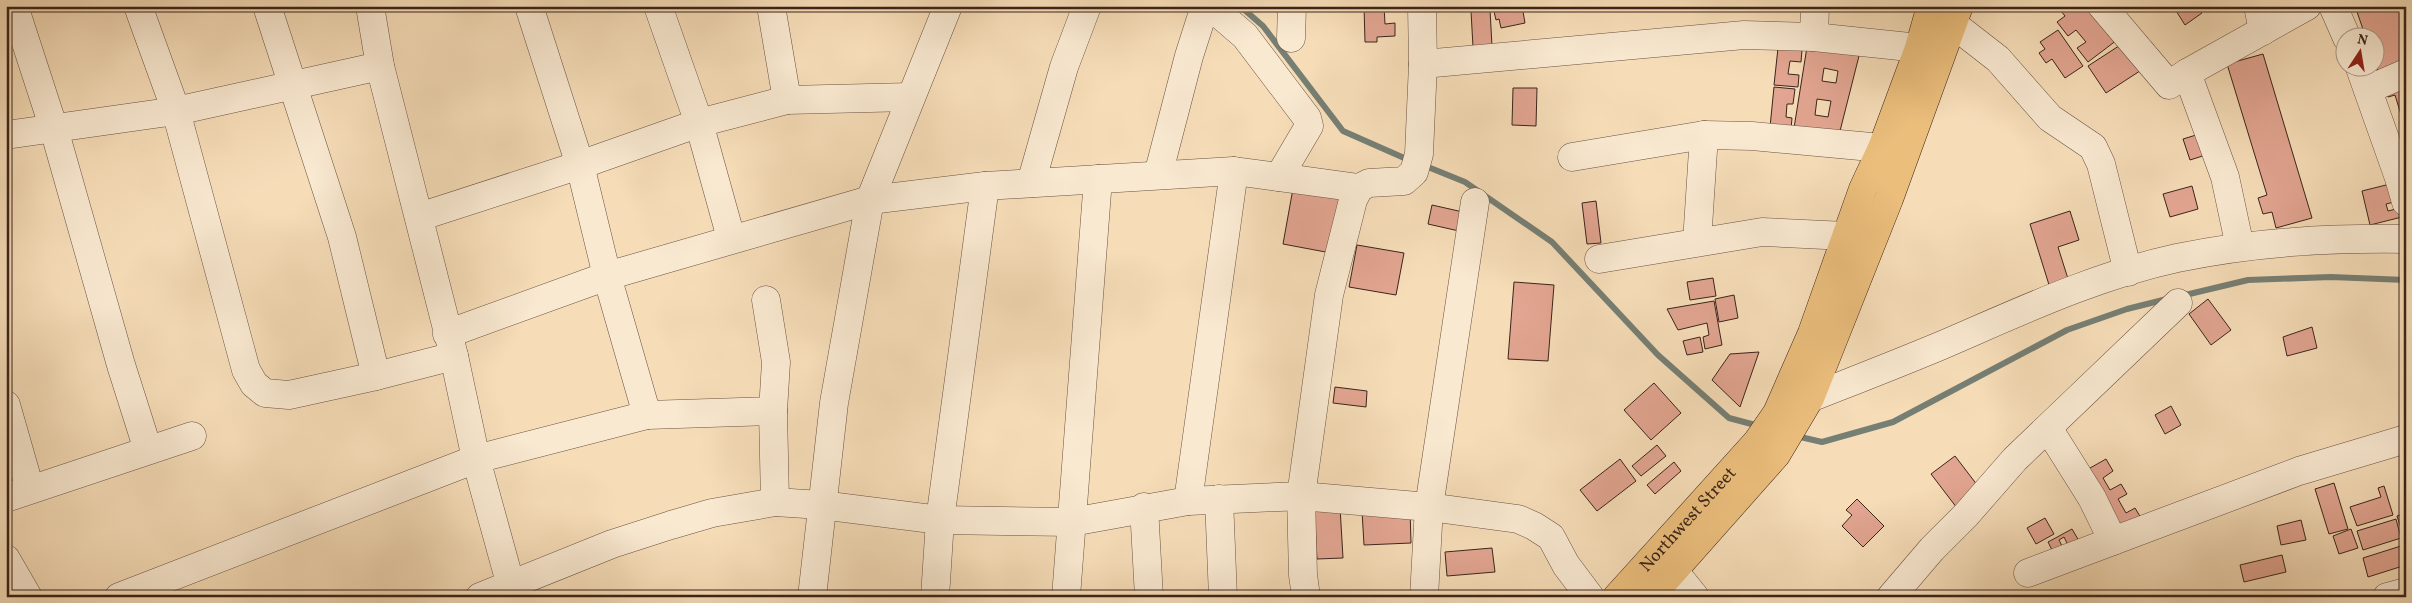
<svg xmlns="http://www.w3.org/2000/svg" width="2412" height="603" font-family="Vollkorn,serif">
	<style>
		.lines { fill: none; stroke-linecap: round; stroke-linejoin: round }
		.stream { stroke: #767f74; stroke-width: 6 }
		.building { fill: #e2a591; stroke: #3b241a; fill-rule: evenodd }
		.minor-casing { stroke: #6a5242; stroke-width: 29 }
		.major-casing { stroke: #3b241a; stroke-width: 29 }
		.minor { stroke: #f9e9d1; stroke-width: 28 }
		.major { stroke: #ebbe7c; stroke-width: 28 }
		.labels { text-anchor: middle; stroke-width: 4; stroke-linejoin: round; paint-order: stroke }
		.street-label { font-size: 18px; fill: #3b241a; stroke: #f9e9d1 }
	</style>
	<rect width="100%" height="100%" fill="#f6ddb8"/>
	<filter id="stains"><feTurbulence type="fractalNoise" baseFrequency=".004" numOctaves="4"/><feColorMatrix values="0 0 0 0 .2 0 0 0 0 .09 0 0 0 0 .02 0 0 0 .5 -.17"/></filter>
	<radialGradient id="worn" r=".72"><stop offset=".6" stop-color="#630" stop-opacity="0"/><stop offset="1" stop-color="#630" stop-opacity=".3"/></radialGradient>
	<g class="lines">
		<g class="stream">
			<polyline points="1240,6 1263,26 1343,131 1411,161"/>
			<polyline points="1423,165 1465,182 1552,242 1658,355 1729,418 1759,426"/>
			<polyline points="2181,296 2248,280 2331,277 2406,280"/>
			<polyline points="1796,436 1822,442 1893,422 2067,330 2127,309 2167,299"/>
		</g>
	</g>
	<g class="building">
		<polygon points="1364,6 1384,6 1385,24 1395,23 1395,36 1377,37 1377,42 1365,42"/>
		<polygon points="1522,6 1525,23 1501,28 1499,19 1496,20 1493,7"/>
		<polygon points="2057,6 2092,6 2117,40 2088,62 2077,48 2086,42 2076,30 2068,36 2057,22 2065,16"/>
		<polygon points="2173,6 2197,6 2202,13 2185,25"/>
		<polygon points="2355,6 2406,6 2406,59 2378,71 2374,61 2374,38 2366,38"/>
		<polygon points="1490,10 1492,46 1473,47 1471,11"/>
		<polygon points="2058,30 2083,66 2065,78 2052,59 2046,63 2039,53 2045,49 2040,42"/>
		<polygon points="2128,40 2146,67 2106,93 2088,66"/>
		<path d="M1807,47L1861,48L1839,135L1794,128ZM1824,68L1838,71L1836,83L1822,81ZM1817,99L1831,101L1828,117L1815,115Z"/>
		<polygon points="1778,48 1802,50 1801,62 1790,61 1788,74 1799,75 1798,87 1774,85"/>
		<polygon points="2263,54 2312,218 2276,228 2272,212 2263,214 2258,198 2267,195 2227,64"/>
		<polygon points="2406,79 2406,117 2402,118 2395,95 2388,97 2385,86"/>
		<polygon points="1774,87 1795,89 1793,104 1787,104 1786,117 1792,118 1791,129 1770,127"/>
		<polygon points="1513,88 1537,88 1536,126 1512,125"/>
		<polygon points="2406,120 2406,142 2405,142 2400,122"/>
		<polygon points="2206,132 2212,153 2190,160 2183,139"/>
		<polygon points="1294,183 1342,192 1331,253 1283,244"/>
		<polygon points="2394,183 2398,201 2386,204 2388,211 2400,208 2402,217 2370,225 2362,191"/>
		<polygon points="2192,186 2198,209 2170,217 2163,194"/>
		<polygon points="1596,201 1601,243 1587,244 1582,203"/>
		<polygon points="1432,205 1463,212 1459,231 1428,224"/>
		<polygon points="2070,211 2079,240 2058,247 2069,282 2050,288 2030,224"/>
		<polygon points="1357,245 1404,253 1396,295 1349,287"/>
		<polygon points="1713,278 1716,296 1690,300 1687,282"/>
		<polygon points="1514,282 1554,285 1548,361 1508,359"/>
		<polygon points="1734,295 1738,318 1719,322 1715,299"/>
		<polygon points="2208,299 2231,330 2211,345 2189,314"/>
		<polygon points="1714,301 1722,345 1705,349 1703,337 1709,335 1707,323 1678,330 1667,309"/>
		<polygon points="2312,327 2317,348 2287,356 2283,337"/>
		<polygon points="1700,337 1703,352 1687,355 1683,341"/>
		<polygon points="1759,352 1740,407 1712,380 1730,354"/>
		<polygon points="1654,383 1681,413 1651,440 1624,410"/>
		<polygon points="1335,387 1367,391 1366,407 1333,403"/>
		<polygon points="2171,406 2181,425 2165,434 2155,415"/>
		<polygon points="1657,445 1666,456 1641,476 1632,466"/>
		<polygon points="1955,456 1981,490 1957,508 1931,474"/>
		<polygon points="1620,459 1636,481 1597,511 1580,490"/>
		<polygon points="2106,459 2113,471 2103,478 2110,490 2121,484 2127,494 2118,499 2126,513 2135,508 2141,518 2118,532 2083,472"/>
		<polygon points="1674,462 1681,471 1655,494 1647,485"/>
		<polygon points="2334,483 2348,529 2329,534 2315,489"/>
		<polygon points="2384,486 2393,515 2357,526 2350,507 2381,497 2378,488"/>
		<polygon points="1857,499 1884,526 1863,547 1842,526 1852,515 1846,510"/>
		<polygon points="1340,507 1343,558 1317,559 1314,508"/>
		<polygon points="1410,509 1411,543 1364,545 1362,511"/>
		<polygon points="2406,513 2406,544 2397,516"/>
		<polygon points="2045,518 2054,534 2036,544 2027,528"/>
		<polygon points="2396,519 2401,538 2363,550 2357,531"/>
		<polygon points="2301,520 2306,540 2281,545 2277,526"/>
		<path d="M2072,529L2082,546L2057,560L2048,542ZM2064,537L2068,545L2063,548L2059,540Z"/>
		<polygon points="2351,529 2358,548 2339,554 2333,536"/>
		<polygon points="2404,545 2406,565 2368,577 2363,558"/>
		<polygon points="1492,548 1495,572 1447,576 1445,552"/>
		<polygon points="2282,555 2286,572 2244,582 2240,565"/>
	</g>
	<g class="lines">
		<defs>
			<g id="minor">
				<polyline points="14,6 54,129 121,365 148,450"/>
				<polyline points="138,6 176,111 246,370 254,384 265,393 289,395 376,376 454,356"/>
				<polyline points="267,6 342,237 376,376"/>
				<polyline points="370,6 380,66 454,356 476,459 514,597"/>
				<polyline points="529,6 580,165 607,276 647,415"/>
				<polyline points="658,6 699,123 731,238"/>
				<polyline points="771,6 787,100"/>
				<polyline points="1210,6 1245,36 1307,118 1309,126 1279,177"/>
				<polyline points="2102,6 2169,85 2187,73 2307,6"/>
				<polyline points="2258,6 2263,31"/>
				<polyline points="2333,6 2347,38"/>
				<polyline points="1953,24 1998,59 2050,118 2093,147 2101,164 2128,272"/>
				<polyline points="1814,37 1815,6"/>
				<polyline points="1291,38 1292,6"/>
				<polyline points="1423,64 1744,35 1814,37 1919,48"/>
				<polyline points="2360,68 2399,178 2406,202"/>
				<polyline points="2187,73 2225,177 2240,247"/>
				<polyline points="2369,89 2406,73"/>
				<polyline points="6,135 176,111 380,66"/>
				<polyline points="1572,157 1704,135 1752,136 1882,148"/>
				<polyline points="1158,175 1189,56 1205,6"/>
				<polyline points="1031,183 1064,67 1087,6"/>
				<polyline points="419,217 580,165 699,123 787,100 911,97"/>
				<polyline points="1697,242 1704,135"/>
				<polyline points="1599,259 1762,232 1846,236"/>
				<polyline points="447,334 607,276 870,200 985,186 1234,171 1359,188"/>
				<path d="M1810,398C1853,381 1897,364 1940,346C2017,313 2094,276 2177,258C2255,242 2326,238 2406,239"/>
				<polyline points="6,405 30,489"/>
				<polyline points="773,411 775,502"/>
				<polyline points="2048,428 2092,498 2113,541"/>
				<polyline points="6,498 192,436"/>
				<polyline points="1219,499 1223,597"/>
				<polyline points="1188,501 1234,171"/>
				<polyline points="1144,507 1149,597"/>
				<polyline points="6,559 28,597"/>
				<polyline points="1674,571 1695,597"/>
				<polyline points="2028,573 2299,471 2406,439"/>
				<polyline points="119,597 476,459 647,415 773,411 776,362 766,300"/>
				<polyline points="480,597 612,544 671,525 712,513 775,502 821,505 940,520 1072,522 1188,501 1301,496 1429,507 1518,519 1534,526 1551,537 1566,565 1590,597"/>
				<polyline points="812,597 834,403 870,200 948,6"/>
				<polyline points="935,597 940,520 985,186"/>
				<polyline points="1066,597 1098,179"/>
				<polyline points="1306,597 1303,575 1301,496 1329,295 1353,200 1359,188 1369,183 1404,181 1414,172 1419,154 1423,64 1422,6"/>
				<polyline points="1424,597 1429,507 1475,202"/>
				<polyline points="1891,597 1932,549 1966,515 2015,459 2178,303"/>
				<polyline points="2387,597 2406,592"/>
			</g>
			<g id="major">
				<path id="s1" d="M1617,597L1757,442L1777,413L1812,333L1863,189L1882,148L1919,48L1931,6"/>
				<polyline points="1650,597 1776,455 1810,398 1889,199 1959,6"/>
			</g>
		</defs>
		<use href="#minor" class="minor-casing"/>
		<use href="#major" class="major-casing"/>
		<use href="#minor" class="minor"/>
		<use href="#major" class="major"/>
	</g>
	<g class="labels">
		<g class="street-label">
			<text dy="6" stroke="none"><textPath href="#s1" startOffset="105">Northwest Street</textPath></text>
		</g>
	</g>
	<rect width="2412" height="603" fill="none" stroke="#f6ddb8" stroke-width="25"/>
	<rect x="8" y="8" width="2397" height="588" fill="none" stroke="#3b241a" stroke-width="2.5"/>
	<rect x="12" y="12" width="2387" height="578" fill="none" stroke="#3b241a"/>
	<g transform="translate(2360 52) rotate(12)"><circle r="24" fill="#f9e9d1" stroke="#ad9a88"/>
	<path d="M0-4L9 19L0 12L-9 19Z" fill="#8f2418"/>
	<text y="-8" font-size="14" font-weight="bold" text-anchor="middle" fill="#3b241a">N</text>
	</g>
	<rect width="100%" height="100%" filter="url(#stains)"/>
	<rect width="100%" height="100%" fill="url(#worn)"/>
</svg>
